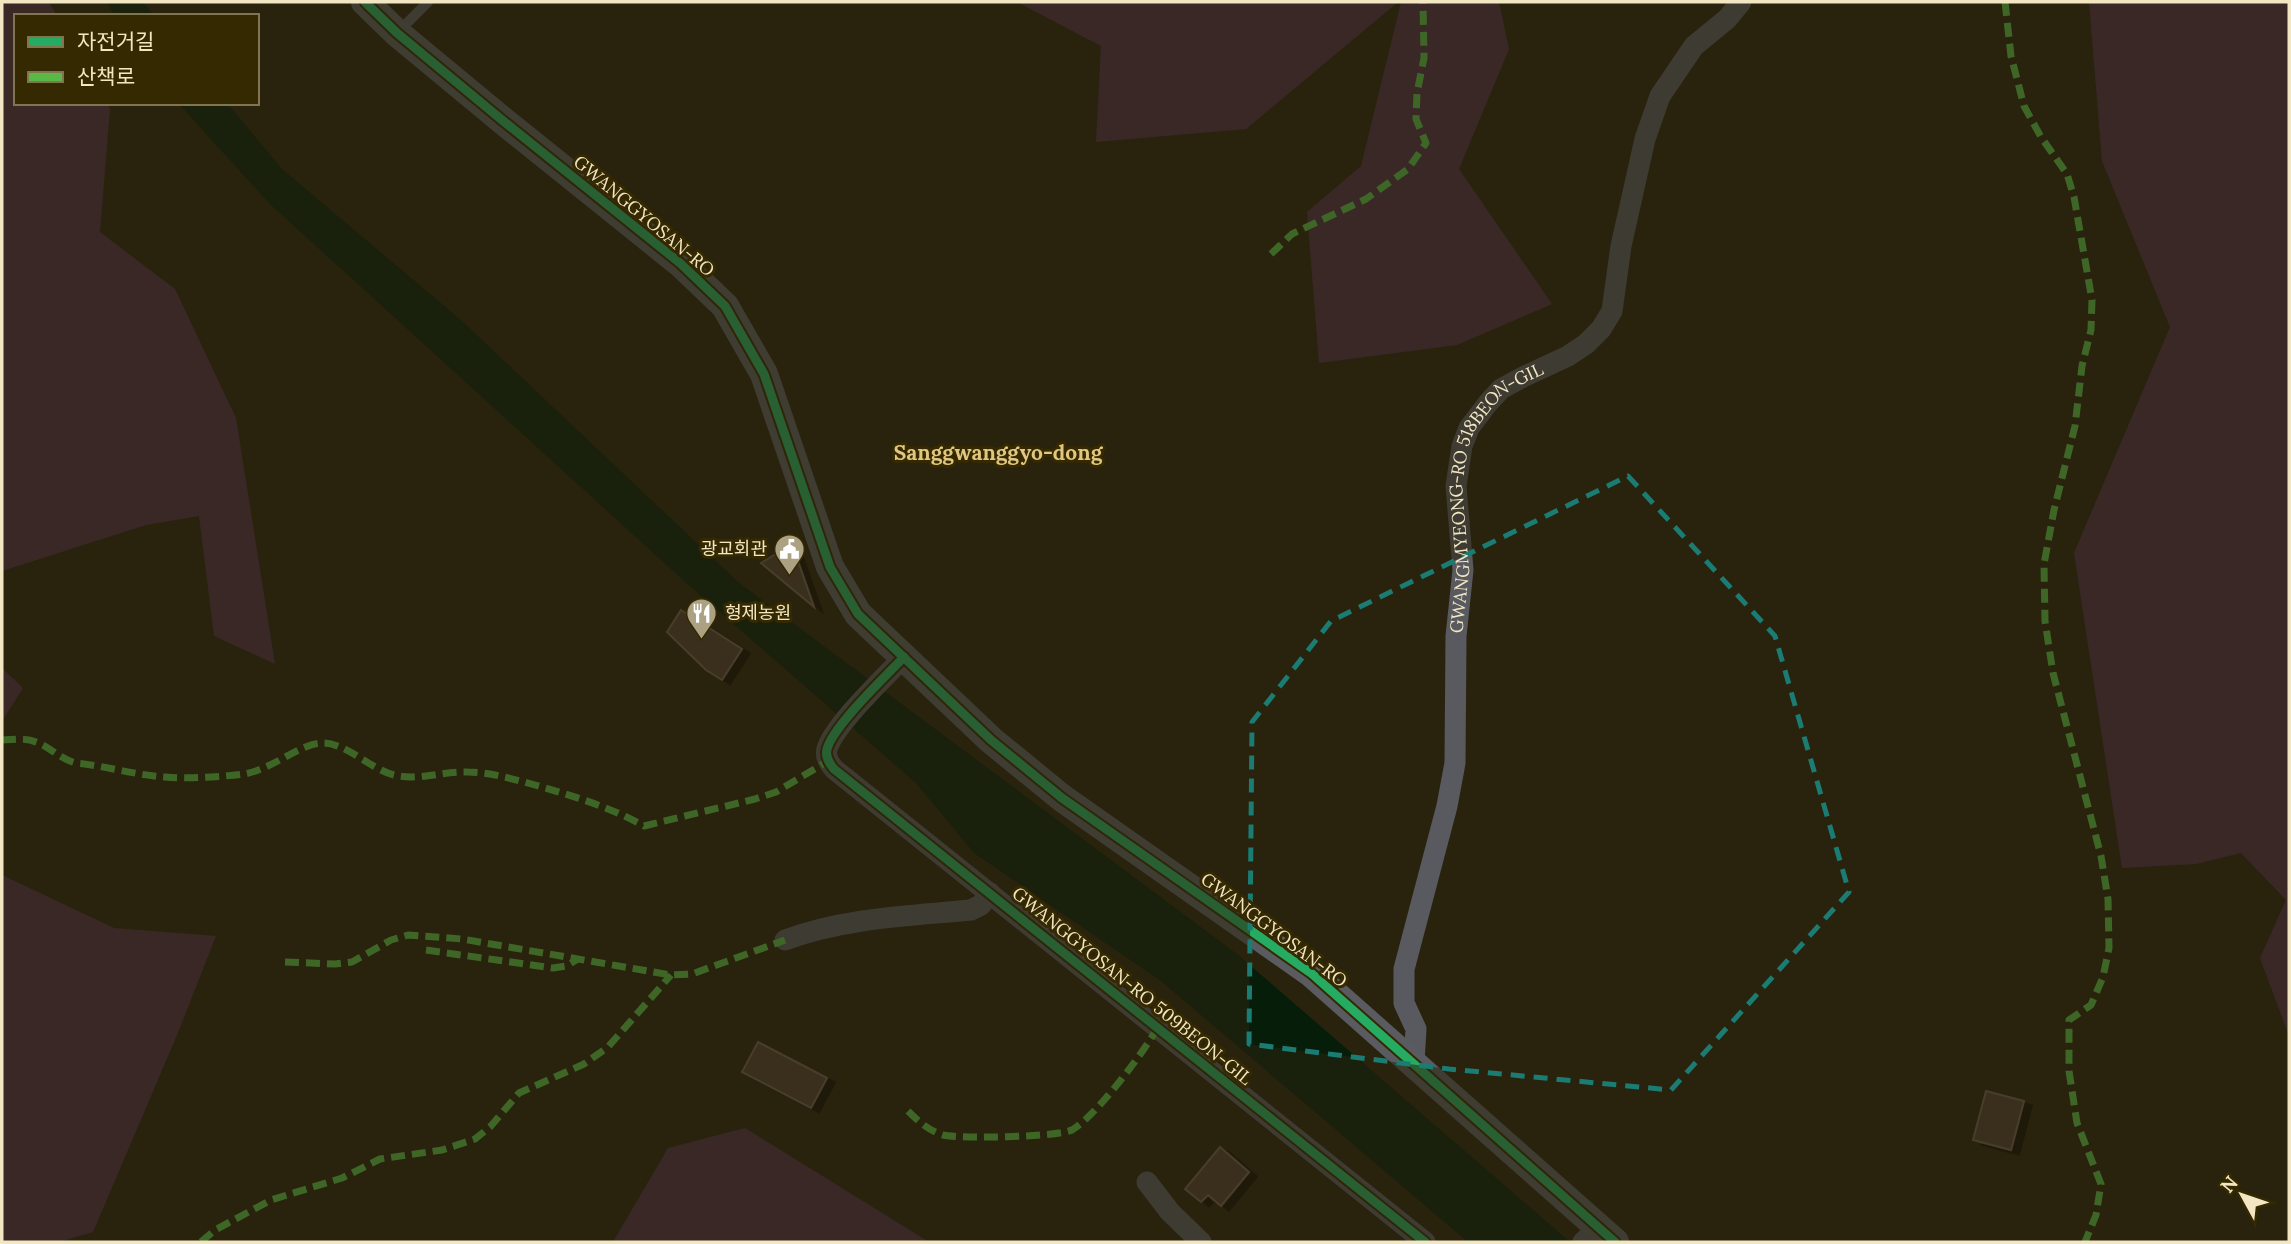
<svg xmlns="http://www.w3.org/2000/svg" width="2291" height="1244" font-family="Lora,'Noto Sans KR',serif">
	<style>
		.green { fill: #4e2f48 }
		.water { fill: #061d0a }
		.building { fill: #503e30; stroke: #6e5d51; stroke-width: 2; filter: url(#shadow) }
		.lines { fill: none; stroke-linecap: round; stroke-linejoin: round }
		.lane { stroke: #585a60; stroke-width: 10 }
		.street { stroke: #585a60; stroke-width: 21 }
		.secondary { stroke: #595b60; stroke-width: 28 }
		.quiet { stroke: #58b947; stroke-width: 7; stroke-dasharray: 14 7; stroke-linecap: butt }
		.cycleway-casing { stroke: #352901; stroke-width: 13 }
		.cycleway { stroke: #26ab63; stroke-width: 9 }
		.marked { fill: none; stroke: #1a7c72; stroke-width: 5; stroke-dasharray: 14 9; stroke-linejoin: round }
		.labels { text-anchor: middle; stroke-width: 6; stroke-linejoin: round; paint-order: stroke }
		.street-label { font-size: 18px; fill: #f2e6c3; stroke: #352901 }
		.poi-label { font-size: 18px; fill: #f2e6c3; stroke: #352901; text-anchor: end }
		.quarter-label { font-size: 21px; font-weight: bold; fill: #e0c67e; stroke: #352901 }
	</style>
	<defs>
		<filter id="shadow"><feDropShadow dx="8" dy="4.5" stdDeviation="0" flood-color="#0009"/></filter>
	</defs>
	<rect width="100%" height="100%" fill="#29230d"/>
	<g class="green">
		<polygon points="2,2 49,2 57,16 16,16 16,103 107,103 110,109 100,232 175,289 236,418 275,664 214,636 199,516 146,525 2,571"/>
		<polygon points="1017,2 1398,2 1246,129 1096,142 1101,46"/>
		<polygon points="1401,2 1499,2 1509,49 1459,169 1552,304 1457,345 1319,363 1307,212 1361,166"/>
		<polygon points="2089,2 2289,2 2289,1036 2260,958 2286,900 2241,853 2196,864 2122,868 2074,553 2170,327 2102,161"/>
		<polygon points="2,668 23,688 2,721"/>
		<polygon points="2,875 114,928 216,936 177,1035 93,1232 59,1242 2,1242"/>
		<polygon points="745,1128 929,1242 613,1242 668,1148"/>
	</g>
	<g class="water">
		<polygon points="107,2 143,2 154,16 115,16"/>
		<polygon points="178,103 227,103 282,169 462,321 738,582 1237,954 1570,1242 1468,1242 1161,981 974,853 916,783 683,580 270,204"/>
	</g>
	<g class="building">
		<polygon points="792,544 814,607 761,563"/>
		<polygon points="681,610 742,649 722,680 706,670 667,632"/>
		<polygon points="758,1042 827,1078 811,1108 742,1072"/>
		<polygon points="1986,1091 2024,1101 2011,1150 1973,1140"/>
		<polygon points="1220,1147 1249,1172 1221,1206 1208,1195 1201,1202 1185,1189"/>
	</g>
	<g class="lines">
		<polyline class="lane" points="397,33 428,2"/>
		<g class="street">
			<path d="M904,657C885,677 834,725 827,749C825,757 829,763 834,769L1425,1242"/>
			<path d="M785,940C843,918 909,916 971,910L981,905L990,893"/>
			<path id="s1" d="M1414,1062L1416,1029L1404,1003V969L1447,806L1455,763L1456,636L1463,570L1456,486L1462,446L1469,428L1488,403L1501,389L1523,377L1568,356L1586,344L1601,329L1612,311L1621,246L1645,139L1660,96L1694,46L1727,19L1741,2"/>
			<polyline points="1147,1182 1170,1212 1201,1242"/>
			<polyline points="1583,1242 1598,1228"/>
		</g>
		<polyline class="secondary" points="365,2 397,33 502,120 680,263 725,306 764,374 830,567 858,614 991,740 1062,798 1311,973 1615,1242"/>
		<g class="quiet">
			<polyline points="2005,2 2011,56 2024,106 2041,137 2067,174 2074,197 2092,300 2091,330 2082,366 2075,426 2054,510 2044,564 2045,621 2053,673 2101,856 2108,899 2109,948 2103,977 2091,1005 2069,1020 2069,1071 2077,1123 2101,1184 2096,1215 2085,1242"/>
			<polyline points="1271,254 1292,234 1366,199 1408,169 1426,143 1416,119 1417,93 1424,58 1423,2"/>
			<path d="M2,740C13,740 25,737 36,742C50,747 60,759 76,763C106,766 135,775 165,777C190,779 219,777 244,774C271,770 301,743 322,743C345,742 370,769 394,775C418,781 443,771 468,772C490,772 513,779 535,785C573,796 610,807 644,826L755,799L776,792L828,761"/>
			<polyline points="426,950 553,968 566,966 578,959"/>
			<polyline points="285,962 335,964 352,962 391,940 408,935 462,939 671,975 692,974 785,940"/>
			<path d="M908,1111C919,1122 928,1130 943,1135C960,1139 1058,1137 1072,1130C1096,1116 1144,1052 1158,1027"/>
			<polyline points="201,1242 215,1230 271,1200 342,1178 380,1159 442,1150 475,1139 490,1127 519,1093 584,1064 608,1047 671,975"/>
		</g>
		<defs>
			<g id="cycleway">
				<polyline points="365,2 397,33 502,120 680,263 725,306 764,374 830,567 858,614 991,740 1062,798 1311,973 1615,1242"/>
				<path d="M904,657C885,677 834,725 827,749C825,757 829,763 834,769L1425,1242"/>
			</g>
		</defs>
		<use href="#cycleway" class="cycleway-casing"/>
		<use href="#cycleway" class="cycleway"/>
	</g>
	<path d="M0 0H2291V1244H0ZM1628,476L1775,636L1849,892L1671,1090L1449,1069L1249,1044L1252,722L1331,621Z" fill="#29230d" fill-opacity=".55" fill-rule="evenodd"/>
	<path class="marked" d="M1628,476L1775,636L1849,892L1671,1090L1449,1069L1249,1044L1252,722L1331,621Z"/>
	<defs>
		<symbol id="civic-pin" viewBox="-11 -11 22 30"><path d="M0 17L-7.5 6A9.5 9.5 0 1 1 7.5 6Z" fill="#aca283" stroke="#352901"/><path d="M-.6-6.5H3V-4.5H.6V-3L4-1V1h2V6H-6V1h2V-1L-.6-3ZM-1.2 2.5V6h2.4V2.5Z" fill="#fff"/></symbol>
		<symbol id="restaurant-pin" viewBox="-11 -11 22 30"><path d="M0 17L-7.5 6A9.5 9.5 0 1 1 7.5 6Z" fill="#aca283" stroke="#352901"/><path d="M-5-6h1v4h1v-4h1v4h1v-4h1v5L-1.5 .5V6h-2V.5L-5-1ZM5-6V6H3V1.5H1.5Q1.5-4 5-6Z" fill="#fff"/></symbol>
	</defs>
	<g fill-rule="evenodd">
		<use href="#civic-pin" x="772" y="532" width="35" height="47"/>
		<use href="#restaurant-pin" x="684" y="596" width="35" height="47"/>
	</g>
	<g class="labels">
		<g class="street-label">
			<text transform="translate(644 216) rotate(40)" y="6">GWANGGYOSAN-RO</text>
			<text dy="6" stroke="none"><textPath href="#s1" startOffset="590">GWANGMYEONG-RO 518BEON-GIL</textPath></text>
			<text transform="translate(1274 930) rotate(37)" y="6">GWANGGYOSAN-RO</text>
			<text transform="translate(1132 986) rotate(39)" y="6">GWANGGYOSAN-RO 509BEON-GIL</text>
		</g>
		<g class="poi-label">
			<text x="767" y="555">광교회관</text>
			<text x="725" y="619" text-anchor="start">형제농원</text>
		</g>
		<g class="quarter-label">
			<text x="998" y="460">Sanggwanggyo-dong</text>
		</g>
	</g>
	<rect width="2291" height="1244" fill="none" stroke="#f2e6c3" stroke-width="7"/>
	<rect x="14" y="14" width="245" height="91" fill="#352901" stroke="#81754f" stroke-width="2"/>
	<rect x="28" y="37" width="35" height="10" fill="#26ab63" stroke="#81754f" stroke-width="2"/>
	<text x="77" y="49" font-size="21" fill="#f2e6c3">자전거길</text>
	<rect x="28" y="72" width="35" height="10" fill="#58b947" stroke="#81754f" stroke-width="2"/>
	<text x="77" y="84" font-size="21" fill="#f2e6c3">산책로</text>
	<g transform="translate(2242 1195) rotate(310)" stroke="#352901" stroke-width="5" paint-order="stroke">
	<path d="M0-5L12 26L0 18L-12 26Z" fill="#f2e6c3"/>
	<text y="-10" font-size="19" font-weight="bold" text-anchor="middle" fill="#f2e6c3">N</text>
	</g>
</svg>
